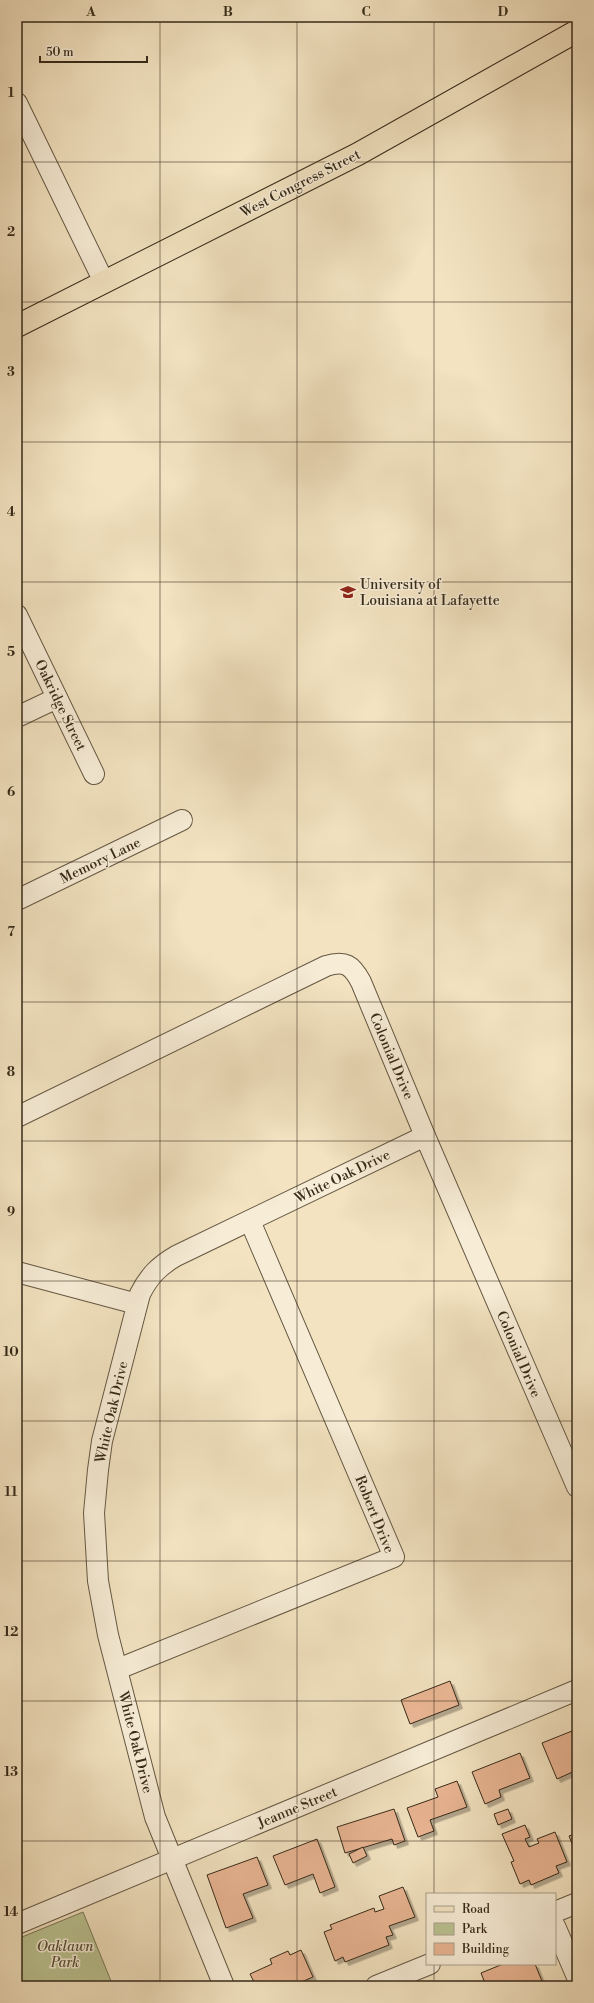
<svg xmlns="http://www.w3.org/2000/svg" width="594" height="2003" font-family="'Libre Bodoni',serif">
	<style>
		.green { fill: #bbc392; stroke: #787656 }
		.building { fill: #e9b593; stroke: #362a19; filter: url(#shadow) }
		.lines { fill: none; stroke-linecap: round; stroke-linejoin: round }
		.minor-casing { stroke: #655843; stroke-width: 22 }
		.major-casing { stroke: #362a19; stroke-width: 24 }
		.path { stroke: #362a19; stroke-width: 2.5; stroke-dasharray: 1 2; stroke-linecap: butt }
		.minor { stroke: #f7edd7; stroke-width: 20 }
		.major { stroke: #f3e3c1; stroke-width: 22 }
		.grid { fill: none; stroke: #362a19; stroke-width: 1; stroke-opacity: 0.55 }
		.labels { text-anchor: middle; stroke-width: 3; stroke-linejoin: round; paint-order: stroke }
		.street-label { font-size: 14px; fill: #362a19; stroke: #f7edd7 }
		.poi-label { font-size: 14px; fill: #362a19; stroke: #f7edd7; text-anchor: start }
		.park-label { font-size: 14px; font-style: italic; fill: #575037; stroke: #f7edd7 }
		.neatline { fill: none; stroke: #362a19; stroke-width: 1.5 }
		.grid-label { font-size: 13px; text-anchor: middle; font-weight: bold; fill: #362a19 }
	</style>
	<defs>
		<filter id="shadow"><feDropShadow dx="3.5" dy="3.5" stdDeviation="0" flood-color="#0004"/></filter>
	</defs>
	<rect width="100%" height="100%" fill="#f3e3c1"/>
	<filter id="stains"><feTurbulence type="fractalNoise" baseFrequency=".005" numOctaves="4"/><feColorMatrix values="0 0 0 0 .2 0 0 0 0 .09 0 0 0 0 .02 0 0 0 .5 -.17"/></filter>
	<radialGradient id="worn" r=".72"><stop offset=".6" stop-color="#630" stop-opacity="0"/><stop offset="1" stop-color="#630" stop-opacity=".3"/></radialGradient>
	<polygon class="green" points="83,1912 113,1986 17,1986 17,1939"/>
	<g class="building">
		<polygon points="450,1681 459,1705 410,1724 401,1700"/>
		<polygon points="577,1729 577,1770 557,1779 542,1743"/>
		<polygon points="520,1753 530,1778 499,1790 501,1797 485,1804 472,1772"/>
		<polygon points="457,1781 467,1807 430,1820 434,1831 418,1837 407,1808 438,1797 435,1789"/>
		<polygon points="394,1809 405,1841 394,1845 392,1839 345,1853 337,1827"/>
		<polygon points="508,1809 512,1819 498,1825 494,1814"/>
		<polygon points="525,1825 530,1837 525,1839 529,1847 539,1843 537,1839 555,1832 567,1862 556,1866 559,1873 531,1885 529,1880 520,1884 511,1862 514,1861 502,1834"/>
		<polygon points="577,1833 577,1856 569,1836"/>
		<polygon points="317,1839 335,1887 320,1893 313,1874 285,1885 273,1856"/>
		<polygon points="363,1847 367,1856 353,1863 349,1854"/>
		<polygon points="257,1857 268,1885 243,1894 253,1918 226,1928 207,1875"/>
		<polygon points="403,1887 415,1917 389,1926 393,1935 386,1937 389,1945 345,1962 343,1957 335,1961 324,1932 332,1929 330,1925 374,1908 375,1912 384,1909 379,1896"/>
		<polygon points="301,1950 313,1977 292,1986 256,1986 250,1974 272,1964 270,1959 288,1951 290,1955"/>
		<polygon points="503,1964 535,1964 544,1986 510,1986 509,1982 500,1986 486,1986 481,1973"/>
		<polygon points="472,1982 474,1986 461,1986"/>
	</g>
	<g class="lines">
		<defs>
			<g id="minor">
				<polyline points="17,103 104,282"/>
				<polyline points="17,615 94,774"/>
				<polyline points="17,717 57,698"/>
				<polyline points="17,900 182,820"/>
				<path d="M17,1117L326,966C345,960 352,965 361,982L425,1136L577,1487"/>
				<polyline points="17,1272 137,1304"/>
				<polyline points="118,1669 394,1557 250,1221"/>
				<polyline points="555,1912 577,1903"/>
				<polyline points="17,1924 577,1690"/>
				<polyline points="555,1926 577,1977"/>
				<path d="M224,1986L155,1817L108,1635L98,1581L94,1513L98,1470L102,1441L140,1294C149,1276 159,1266 176,1256L425,1136"/>
				<polyline points="376,1986 430,1964"/>
			</g>
			<polyline id="major" points="17,326 358,154 577,31"/>
		</defs>
		<use href="#minor" class="minor-casing"/>
		<use href="#major" class="major-casing"/>
		<polyline class="path" points="17,277 18,280"/>
		<use href="#minor" class="minor"/>
		<use href="#major" class="major"/>
	</g>
	<path class="grid" d="M160,17V1986M297,17V1986M434,17V1894M17,162H577M17,302H577M17,442H577M17,582H577M17,722H577M17,862H577M17,1002H577M17,1141H577M17,1281H577M17,1421H577M17,1561H577M17,1701H577M17,1841H577M434,1964V1986"/>
	<defs>
		<symbol id="university-bare" viewBox="-9 -9 18 18"><path d="M0-5L7-2L0 1L-7-2ZM-4 1L0 2.5L4 1V4Q0 6-4 4Z" fill="#8f2418" stroke="#f7edd7" stroke-width="2.5" paint-order="stroke"/></symbol>
	</defs>
	<g fill-rule="evenodd">
		<use href="#university-bare" x="337" y="581" width="22" height="22"/>
	</g>
	<g class="labels">
		<g class="street-label">
			<text transform="translate(300 183) rotate(-27)" y="5">West Congress Street</text>
			<text transform="translate(61 705) rotate(64)" y="5">Oakridge Street</text>
			<text transform="translate(100 860) rotate(-26)" y="5">Memory Lane</text>
			<text transform="translate(392 1056) rotate(67)" y="5">Colonial Drive</text>
			<text transform="translate(342 1176) rotate(-26)" y="5">White Oak Drive</text>
			<text transform="translate(519 1354) rotate(67)" y="5">Colonial Drive</text>
			<text transform="translate(111 1412) rotate(-77)" y="5">White Oak Drive</text>
			<text transform="translate(375 1514) rotate(68)" y="5">Robert Drive</text>
			<text transform="translate(136 1742) rotate(76)" y="5">White Oak Drive</text>
			<text transform="translate(297 1807) rotate(-23)" y="5">Jeanne Street</text>
		</g>
		<g class="poi-label">
			<text x="360" y="589">University of<tspan x="360" dy="16">Louisiana at Lafayette</tspan></text>
		</g>
		<g class="park-label">
			<text x="65" y="1951">Oaklawn<tspan x="65" dy="16">Park</tspan></text>
		</g>
	</g>
	<rect width="594" height="2003" fill="none" stroke="#f3e3c1" stroke-width="44"/>
	<rect x="426" y="1893" width="130" height="72" fill="#f7edd7" stroke="#aa9f8b"/>
	<rect x="434" y="1906" width="20" height="6" fill="#f3e3c1" stroke="#aa9f8b"/>
	<text x="462" y="1913" font-size="12" fill="#362a19">Road</text>
	<rect x="434" y="1923" width="20" height="12" fill="#bbc392" stroke="#aa9f8b"/>
	<text x="462" y="1933" font-size="12" fill="#362a19">Park</text>
	<rect x="434" y="1943" width="20" height="12" fill="#e9b593" stroke="#aa9f8b"/>
	<text x="462" y="1953" font-size="12" fill="#362a19">Building</text>
	<path d="M40 56v6h107v-6" fill="none" stroke="#362a19" stroke-width="2"/>
	<text x="46" y="56" font-size="12" fill="#362a19" stroke="#f7edd7" stroke-width="3" paint-order="stroke">50 m</text>
	<rect x="22" y="22" width="550" height="1959" class="neatline"/>
	<g class="grid-label">
		<text x="91" y="16">A</text>
		<text x="228" y="16">B</text>
		<text x="366" y="16">C</text>
		<text x="503" y="16">D</text>
		<text x="11" y="97">1</text>
		<text x="11" y="236">2</text>
		<text x="11" y="376">3</text>
		<text x="11" y="516">4</text>
		<text x="11" y="656">5</text>
		<text x="11" y="796">6</text>
		<text x="11" y="936">7</text>
		<text x="11" y="1076">8</text>
		<text x="11" y="1216">9</text>
		<text x="11" y="1356">10</text>
		<text x="11" y="1496">11</text>
		<text x="11" y="1636">12</text>
		<text x="11" y="1776">13</text>
		<text x="11" y="1916">14</text>
	</g>
	<rect width="100%" height="100%" filter="url(#stains)"/>
	<rect width="100%" height="100%" fill="url(#worn)"/>
</svg>
